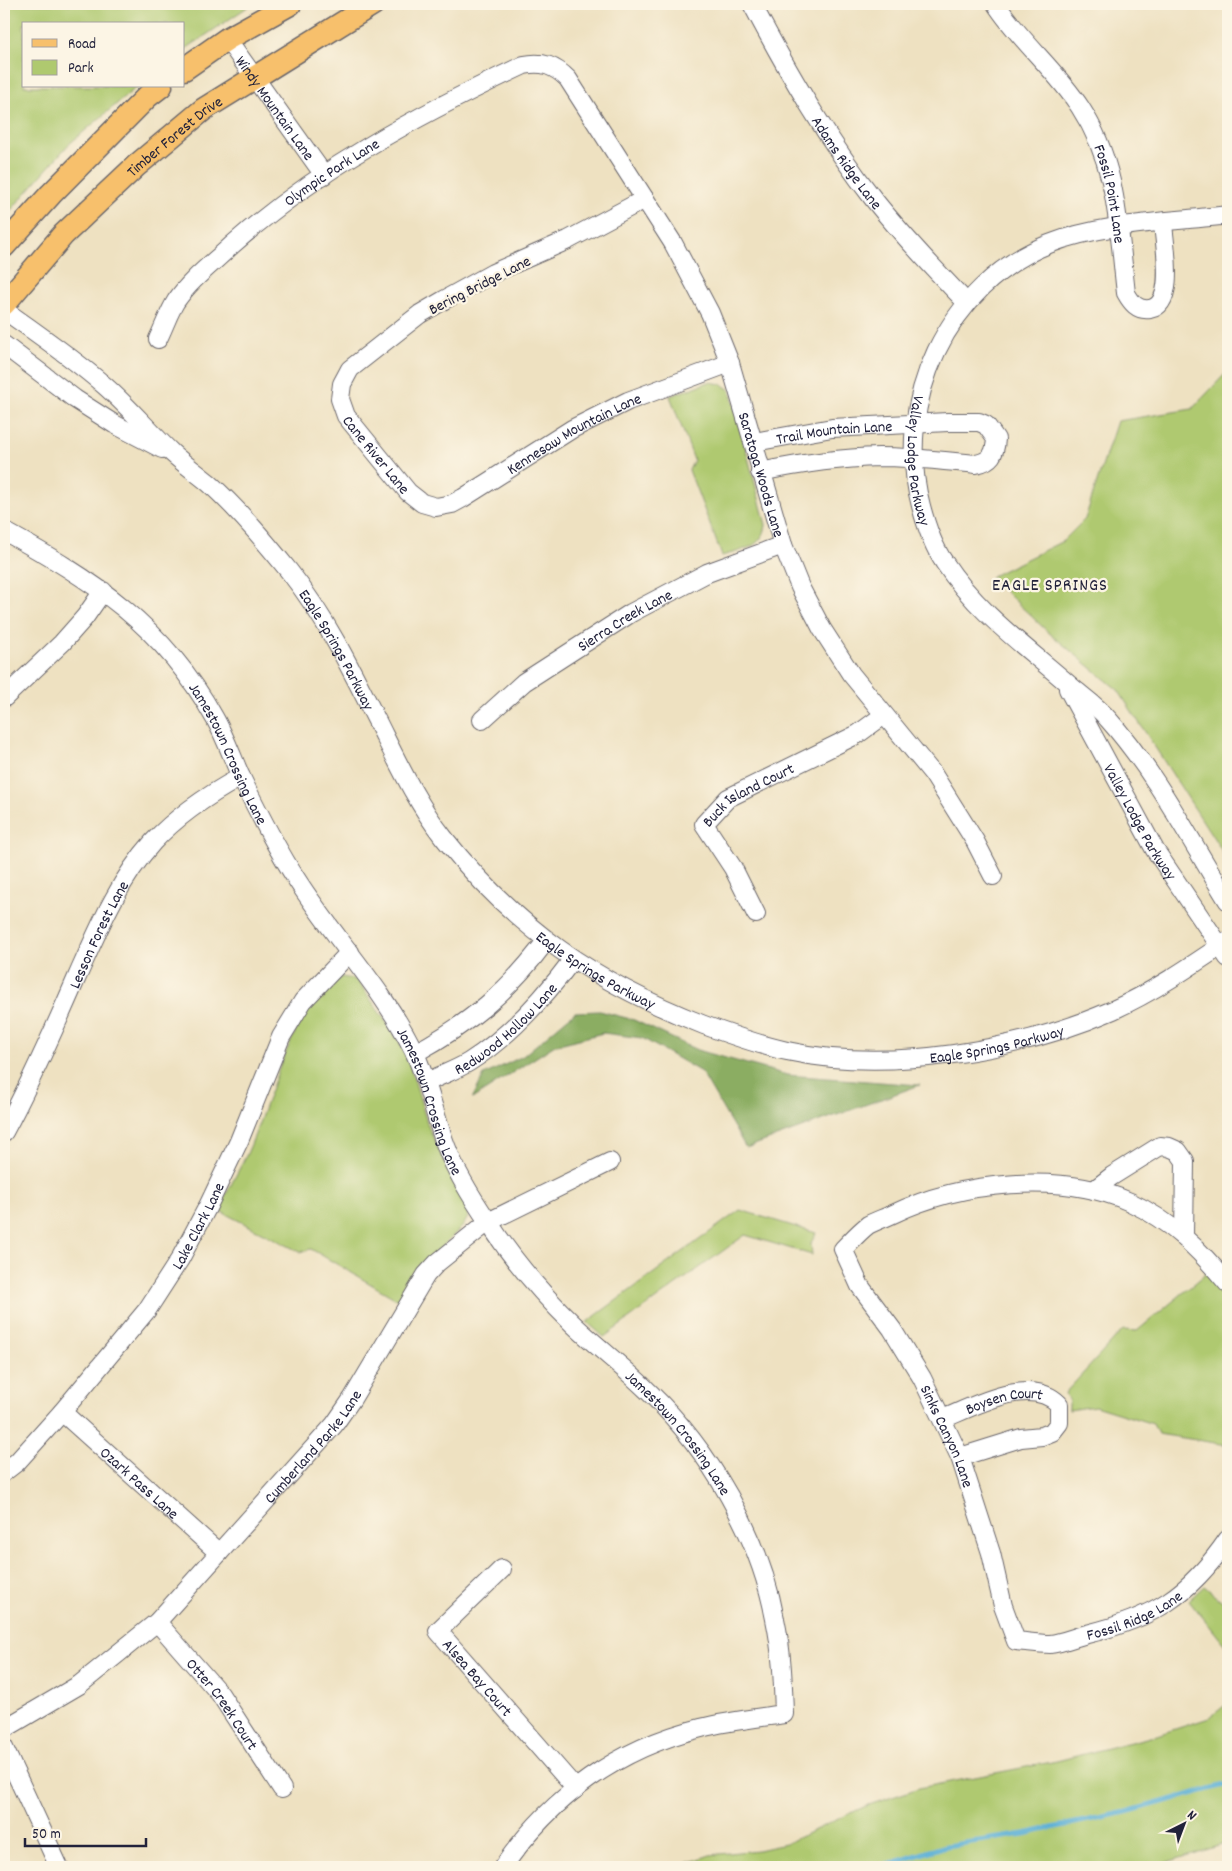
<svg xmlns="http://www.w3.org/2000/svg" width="1232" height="1871" font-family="Dekko,sans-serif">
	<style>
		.green { fill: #afc96f; stroke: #687655 }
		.forest { fill: #8bad62; stroke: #56684e }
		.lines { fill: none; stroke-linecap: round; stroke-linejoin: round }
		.stream { stroke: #59afd6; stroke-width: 5 }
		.minor-casing { stroke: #69656a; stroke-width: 20 }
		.major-casing { stroke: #69656a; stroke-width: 25 }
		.minor { stroke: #fff; stroke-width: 18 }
		.major { stroke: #f7c06c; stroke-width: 22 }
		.labels { text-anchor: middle; stroke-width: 4.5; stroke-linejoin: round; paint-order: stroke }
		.street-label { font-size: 16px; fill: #22223b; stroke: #fcf5e5 }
		.neighbourhood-label { font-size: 18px; letter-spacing: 1px; fill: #22223b; stroke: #fcf5e5 }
	</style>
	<rect width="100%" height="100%" fill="#fcf5e5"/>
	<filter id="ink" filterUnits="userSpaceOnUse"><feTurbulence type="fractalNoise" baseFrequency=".02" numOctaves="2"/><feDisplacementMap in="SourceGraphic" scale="10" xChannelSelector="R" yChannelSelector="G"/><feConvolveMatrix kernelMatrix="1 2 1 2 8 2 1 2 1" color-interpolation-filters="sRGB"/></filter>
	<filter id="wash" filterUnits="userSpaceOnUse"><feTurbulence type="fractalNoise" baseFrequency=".0096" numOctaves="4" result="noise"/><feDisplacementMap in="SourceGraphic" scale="20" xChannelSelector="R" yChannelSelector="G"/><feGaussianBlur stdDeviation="1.12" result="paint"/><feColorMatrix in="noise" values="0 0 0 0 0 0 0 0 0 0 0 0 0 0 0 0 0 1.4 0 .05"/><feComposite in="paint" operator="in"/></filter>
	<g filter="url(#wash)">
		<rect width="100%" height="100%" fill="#eee1c1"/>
		<g class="green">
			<polygon points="4,4 252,4 184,50 184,24 24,24 24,86 138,86 68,145 4,218"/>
			<polygon points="1228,371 1228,860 1118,690 1048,632 990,577 1063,541 1085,519 1117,421 1192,409"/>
			<path d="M709,382L721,384L730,390L766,525C763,548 741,550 722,556L689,470L694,460L670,396Z"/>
			<path d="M342,977L357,980L398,1039L409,1062L428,1126L444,1162L469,1209L468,1217L463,1226L421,1267L398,1300L311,1249L300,1252L218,1210C227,1192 237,1174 246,1156C270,1104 290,1006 342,977Z"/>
			<polygon points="740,1210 816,1233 811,1243 812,1255 745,1235 604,1337 587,1322"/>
			<polygon points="1207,1273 1228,1305 1228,1445 1158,1434 1153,1424 1095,1406 1069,1410 1069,1402 1065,1393 1123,1330 1137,1331"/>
			<polygon points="1204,1586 1228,1606 1228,1649 1189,1600"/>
			<polygon points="1228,1703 1228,1843 1164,1863 1162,1867 676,1867 710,1855 758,1850 785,1844 866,1806 919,1788 1057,1761 1154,1736 1209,1718"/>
		</g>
		<polygon class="forest" points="600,1011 634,1020 697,1050 787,1075 920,1085 746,1148 701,1072 642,1038 603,1033 555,1045 472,1099 484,1075 523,1056 575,1012"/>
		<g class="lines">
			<polyline class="stream" points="880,1867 946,1846 1024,1834 1126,1812 1228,1784"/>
		</g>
	</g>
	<g filter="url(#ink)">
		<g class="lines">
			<defs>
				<g id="minor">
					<path id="s1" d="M752,4C788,72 827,140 875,201C904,237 935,270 967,303"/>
					<path id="s2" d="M996,4C1020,41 1056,70 1080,107C1118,165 1118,226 1126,293C1131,302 1137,311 1150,309C1177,304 1164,243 1163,223"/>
					<path id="s3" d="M227,39L324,175"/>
					<path id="s4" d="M645,199L568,240L493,273L444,300L420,314L350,369L342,384L340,399L346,416L408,492L422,503L436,507L452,504L463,498L572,429L628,401L730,363"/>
					<path id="s5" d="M1228,215C1171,222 1102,223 1049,244C947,284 893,403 921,506C926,525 933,546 944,562C978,614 1029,649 1074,689C1086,699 1099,708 1108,719C1156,773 1190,840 1228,901"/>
					<path id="s6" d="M4,310C38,334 73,358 105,386C129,407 149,431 172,453C184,464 197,473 209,483C239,510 264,540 289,571C328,620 356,679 384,735C402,771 419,806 444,838C516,929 596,983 704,1025C731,1035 759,1045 787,1051C887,1073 1020,1051 1113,1010C1153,992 1191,966 1228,941"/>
					<path id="s7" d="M158,339C164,327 169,312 176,301C191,279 213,263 232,245C319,168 420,114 524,65C543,61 555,66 568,79L673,243L710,313L730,363L783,545L800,587L822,629L851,674L933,774L975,841L993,876"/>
					<polyline points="4,345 75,399 114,424 162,449"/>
					<path id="s8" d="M754,442L832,428L948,422H979L986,425L996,439C995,454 991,461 976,464C944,461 912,457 879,457C839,458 799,464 760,472"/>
					<path id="s9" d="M4,531C93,580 163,625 214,717C225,736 232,757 241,777C258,812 276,848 297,880C334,938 382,987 413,1049C428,1080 434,1114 446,1146C455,1170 474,1201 489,1223C513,1260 541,1293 573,1324C597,1347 625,1368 649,1392C710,1450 760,1537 775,1619C782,1651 783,1682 784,1714C757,1718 728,1721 701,1728C618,1748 551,1797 503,1867"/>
					<path id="s10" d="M1068,689L1155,850L1228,958"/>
					<polyline points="4,698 62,643 85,617 103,591"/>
					<path id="s11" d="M482,720L524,682L631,613L707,573L783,545"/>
					<path id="s12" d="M756,914L733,868L704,824L728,798L858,734L884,715"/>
					<path d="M415,1053C470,1023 509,991 546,941"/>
					<path id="s13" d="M427,1082C441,1075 456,1070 469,1062C510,1036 544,998 573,959"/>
					<path id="s14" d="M4,1132C31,1082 54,1030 77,977C98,930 118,881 153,842C177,816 210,794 241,777"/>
					<polyline points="1094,1190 1112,1176 1160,1146 1169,1147 1178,1151 1185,1161 1184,1236"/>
					<path id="s15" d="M1228,1284C1200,1250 1171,1221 1130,1202C1061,1171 959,1182 893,1214C885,1218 875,1221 868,1225C859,1232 851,1241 843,1249L860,1286L892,1329L922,1378L960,1457L991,1553L1003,1606L1016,1641C1027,1642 1039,1644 1050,1644C1062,1643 1075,1637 1087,1634C1153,1618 1189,1596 1228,1539"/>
					<path id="s16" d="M62,1412L219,1553"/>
					<path id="s17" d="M943,1419C974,1406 1030,1375 1059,1404V1423L1052,1432L1042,1436L1021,1438L960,1457"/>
					<path id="s18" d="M4,1472L17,1462L62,1412L147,1310L180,1259L208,1206L239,1141L281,1037L303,1001L350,952"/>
					<path id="s19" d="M502,1569L438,1631L576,1789"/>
					<path id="s20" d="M157,1622L220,1694L282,1789"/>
					<path id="s21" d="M4,1729L79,1685L157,1622L334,1425L352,1399L426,1275L437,1263L488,1222L610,1162"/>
					<polyline points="4,1748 59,1867"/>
				</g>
				<g id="major">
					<polyline points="184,69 227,39 290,4"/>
					<polyline points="4,246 51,194 148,96 161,86"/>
					<path id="s22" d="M4,304L63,235L136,166L204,109L373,4"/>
				</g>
			</defs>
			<use href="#minor" class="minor-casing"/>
			<use href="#major" class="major-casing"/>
			<use href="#minor" class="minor"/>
			<use href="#major" class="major"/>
		</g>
	</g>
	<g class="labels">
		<g class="street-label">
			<text dy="6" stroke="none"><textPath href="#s3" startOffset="84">Windy Mountain Lane</textPath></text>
			<text dy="6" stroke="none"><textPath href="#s22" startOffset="240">Timber Forest Drive</textPath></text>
			<text dy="6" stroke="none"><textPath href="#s1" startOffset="185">Adams Ridge Lane</textPath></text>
			<text dy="6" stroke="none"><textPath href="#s7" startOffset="245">Olympic Park Lane</textPath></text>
			<text dy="6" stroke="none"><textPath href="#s2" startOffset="226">Fossil Point Lane</textPath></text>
			<text transform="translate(479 284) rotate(-27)" y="6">Bering Bridge Lane</text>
			<text dy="6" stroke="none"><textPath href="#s8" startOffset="81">Trail Mountain Lane</textPath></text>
			<text dy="6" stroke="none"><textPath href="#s4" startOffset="680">Kennesaw Mountain Lane</textPath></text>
			<text dy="6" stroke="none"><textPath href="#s4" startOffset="441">Cane River Lane</textPath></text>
			<text dy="6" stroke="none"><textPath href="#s5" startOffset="454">Valley Lodge Parkway</textPath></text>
			<text dy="6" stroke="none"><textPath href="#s7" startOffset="958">Saratoga Woods Lane</textPath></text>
			<text dy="6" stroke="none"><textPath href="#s11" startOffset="175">Sierra Creek Lane</textPath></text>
			<text dy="6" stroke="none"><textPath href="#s6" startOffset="480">Eagle Springs Parkway</textPath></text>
			<text dy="6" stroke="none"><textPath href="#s9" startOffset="324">Jamestown Crossing Lane</textPath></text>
			<text dy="6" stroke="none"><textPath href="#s12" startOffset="158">Buck Island Court</textPath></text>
			<text dy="6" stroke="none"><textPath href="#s10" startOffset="151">Valley Lodge Parkway</textPath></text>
			<text dy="6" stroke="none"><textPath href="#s14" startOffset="219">Lesson Forest Lane</textPath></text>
			<text dy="6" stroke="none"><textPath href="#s6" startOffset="900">Eagle Springs Parkway</textPath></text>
			<text dy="6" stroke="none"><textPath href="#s13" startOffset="96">Redwood Hollow Lane</textPath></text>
			<text dy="6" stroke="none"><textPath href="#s6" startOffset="1320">Eagle Springs Parkway</textPath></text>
			<text dy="6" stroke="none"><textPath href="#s9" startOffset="728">Jamestown Crossing Lane</textPath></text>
			<text dy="6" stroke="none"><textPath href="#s18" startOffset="315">Lake Clark Lane</textPath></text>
			<text dy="6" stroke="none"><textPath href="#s17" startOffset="65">Boysen Court</textPath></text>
			<text dy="6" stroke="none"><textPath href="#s9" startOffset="1148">Jamestown Crossing Lane</textPath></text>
			<text dy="6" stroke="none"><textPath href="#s15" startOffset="650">Sinks Canyon Lane</textPath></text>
			<text dy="6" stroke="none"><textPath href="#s21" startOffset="422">Cumberland Parke Lane</textPath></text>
			<text dy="6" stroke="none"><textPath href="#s16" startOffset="105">Ozark Pass Lane</textPath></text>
			<text dy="6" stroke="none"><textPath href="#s15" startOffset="990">Fossil Ridge Lane</textPath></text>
			<text dy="6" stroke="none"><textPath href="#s19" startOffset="150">Alsea Bay Court</textPath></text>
			<text dy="6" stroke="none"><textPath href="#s20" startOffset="105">Otter Creek Court</textPath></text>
		</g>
		<g class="neighbourhood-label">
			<text x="1050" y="590">EAGLE SPRINGS</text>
		</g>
	</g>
	<rect width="1232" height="1871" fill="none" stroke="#fcf5e5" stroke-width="20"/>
	<rect x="22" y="22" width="162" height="65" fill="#fcf5e5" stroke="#a5a1a1"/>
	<rect x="32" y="39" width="25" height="8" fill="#f7c06c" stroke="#a5a1a1"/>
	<text x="68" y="48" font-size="15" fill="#22223b">Road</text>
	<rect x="32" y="60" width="25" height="15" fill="#afc96f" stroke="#a5a1a1"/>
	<text x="68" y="72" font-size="15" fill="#22223b">Park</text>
	<g transform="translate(1184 1824) rotate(42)" stroke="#fcf5e5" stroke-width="4" paint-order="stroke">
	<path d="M0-4L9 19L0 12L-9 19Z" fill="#22223b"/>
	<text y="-8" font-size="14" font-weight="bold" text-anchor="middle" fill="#22223b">N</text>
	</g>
	<path d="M25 1838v8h121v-8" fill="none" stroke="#22223b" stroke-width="2.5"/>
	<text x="32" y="1838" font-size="15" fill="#22223b" stroke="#fcf5e5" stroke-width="4" paint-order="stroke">50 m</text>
</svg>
